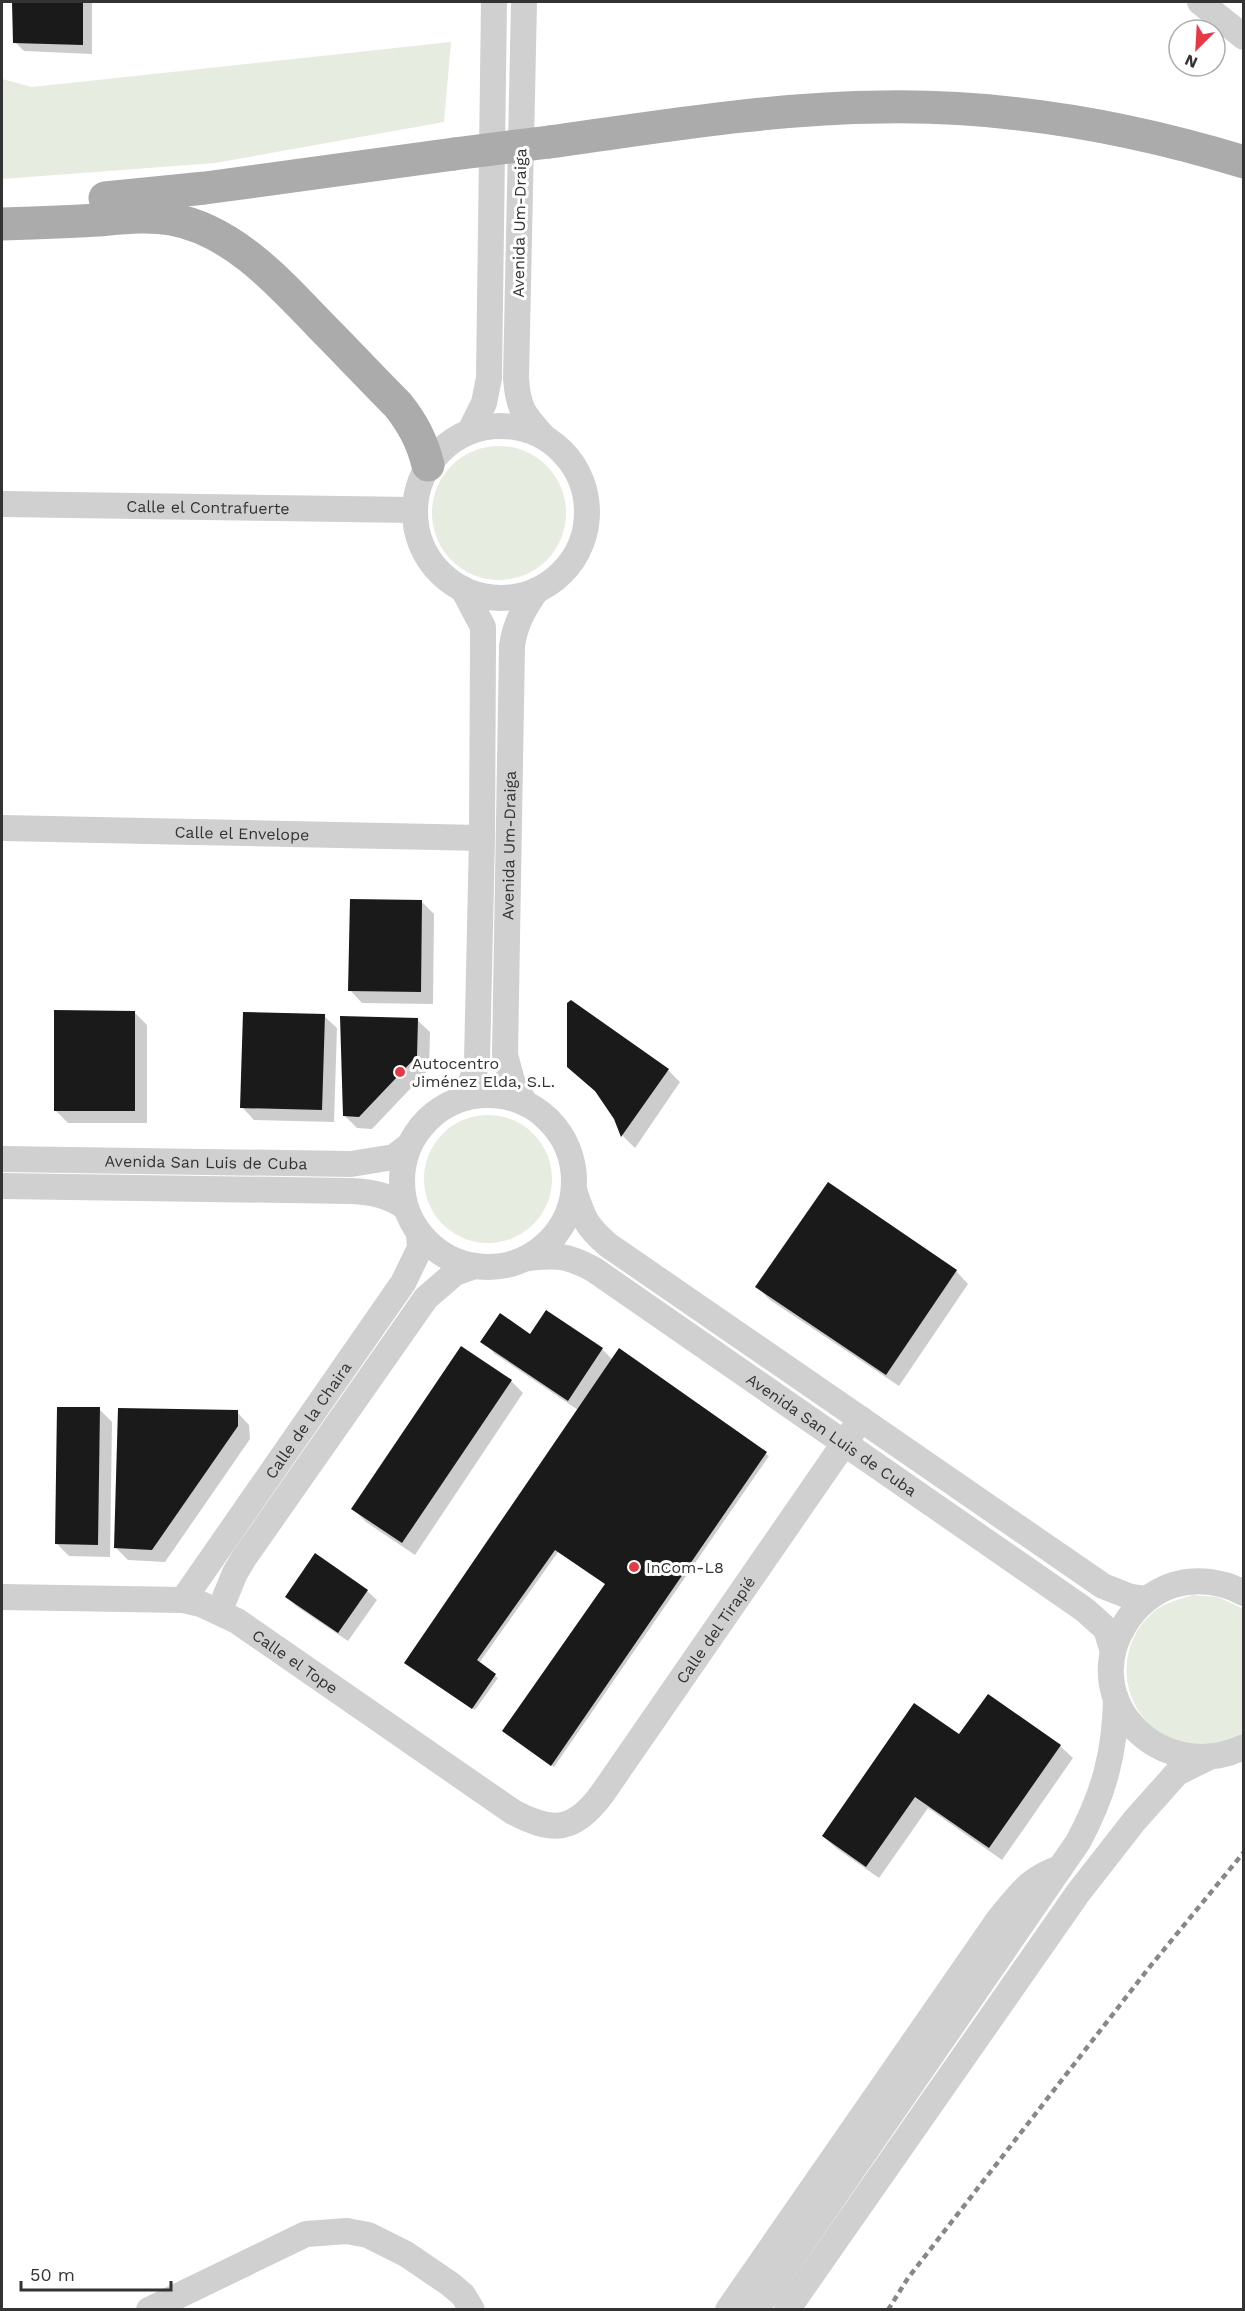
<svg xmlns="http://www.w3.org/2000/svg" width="1245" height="2311" font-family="'Work Sans',sans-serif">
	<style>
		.green { fill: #e6ecdf }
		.shadow { fill: #0003 }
		.building { fill: #1a1a1a }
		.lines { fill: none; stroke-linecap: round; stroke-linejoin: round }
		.minor { stroke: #d0d0d0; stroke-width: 26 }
		.major { stroke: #ababab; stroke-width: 33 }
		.rail { stroke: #888; stroke-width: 4.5; stroke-dasharray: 6 4.5; stroke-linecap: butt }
		.major-bridge { stroke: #ababab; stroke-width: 33 }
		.poi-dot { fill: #e63946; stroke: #fff; stroke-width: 2 }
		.labels { text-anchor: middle; stroke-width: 6; stroke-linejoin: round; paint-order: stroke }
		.street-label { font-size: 16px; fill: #333; stroke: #fff }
		.poi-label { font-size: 16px; fill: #333; stroke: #fff; text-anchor: start }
	</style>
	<rect width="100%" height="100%" fill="#fff"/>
	<g class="green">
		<polygon points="451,42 444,122 215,163 2,179 2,79 32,87"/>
		<circle cx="499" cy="513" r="67"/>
		<circle cx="488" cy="1179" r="64"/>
		<path d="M1193,1595L1218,1597L1244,1609L1243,1733C1228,1740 1212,1748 1195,1746C1132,1739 1104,1663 1148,1617C1160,1604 1176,1600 1193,1595Z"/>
	</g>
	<g class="shadow">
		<polygon points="13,2 92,2 92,54 24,51 15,42"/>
		<polygon points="422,902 434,914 433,1004 362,1003 350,990"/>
		<polygon points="134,1012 147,1025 147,1123 68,1123 55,1110"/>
		<polygon points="324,1016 337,1028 334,1122 254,1120 242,1107"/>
		<polygon points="417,1020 430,1032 429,1069 372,1129 357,1128 344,1115"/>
		<polygon points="568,1067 668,1070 680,1082 635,1148 623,1136 615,1118 599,1095"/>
		<polygon points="956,1271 968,1284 899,1386 770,1300 757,1287"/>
		<polygon points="547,1312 602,1349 613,1360 620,1350 769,1456 554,1767 506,1733 607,1585 558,1552 479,1663 498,1678 475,1710 409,1665 578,1410 495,1354 482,1341 531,1336"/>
		<polygon points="511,1381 523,1393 415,1555 366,1522 353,1509"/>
		<polygon points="99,1409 112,1422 110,1557 69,1556 57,1544"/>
		<polygon points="237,1412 249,1425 250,1439 165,1562 128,1560 116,1548"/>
		<polygon points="316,1555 367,1591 377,1600 348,1641 296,1606 287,1597"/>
		<polygon points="960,1736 1060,1746 1073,1758 1002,1860 928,1808 879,1878 836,1848 823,1836"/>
	</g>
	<g class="building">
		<polygon points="12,2 83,2 83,45 13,43"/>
		<polygon points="350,899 422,900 421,992 348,991"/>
		<polygon points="571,1000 669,1069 621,1137 614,1119 595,1091 567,1067 567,1003"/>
		<polygon points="54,1010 135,1011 135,1111 54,1111"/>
		<polygon points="243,1012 325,1014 322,1110 240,1108"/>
		<polygon points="340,1016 418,1018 417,1056 359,1117 343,1116"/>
		<polygon points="828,1182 957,1270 886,1375 755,1287"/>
		<polygon points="546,1310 603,1348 568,1401 480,1342 500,1313 530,1334"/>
		<polygon points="461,1346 512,1380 402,1543 351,1509"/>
		<polygon points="619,1348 767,1452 551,1766 502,1731 605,1584 555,1550 477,1660 496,1674 472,1709 404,1663"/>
		<polygon points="57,1407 100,1407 98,1545 55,1544"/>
		<polygon points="118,1408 238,1410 238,1426 152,1550 114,1548"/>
		<polygon points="315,1553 368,1590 338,1633 285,1597"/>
		<polygon points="988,1694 1061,1745 989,1848 915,1797 866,1867 822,1836 914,1703 959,1734"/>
	</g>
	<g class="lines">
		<g class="minor">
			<path d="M524,2L516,378C518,408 523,414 543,436"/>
			<polyline points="1200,2 1244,37"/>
			<circle cx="501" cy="512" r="86"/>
			<polyline points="470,431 484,403 489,378 494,2"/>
			<path id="s1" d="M2,504L414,510"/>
			<polyline points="463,589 483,627 483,644 482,838 477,1061 473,1077 463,1098"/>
			<path id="s2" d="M2,828L482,838"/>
			<circle cx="488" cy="1181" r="86"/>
			<path id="s3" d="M525,1103L512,1081L505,1055L512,646C515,624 524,608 537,590"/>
			<path id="s4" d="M2,1159L351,1164L394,1157L407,1147"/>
			<path d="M2,1186L351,1191C372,1192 388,1195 405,1207"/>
			<path d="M574,1190C583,1218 586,1226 608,1245L1103,1586L1131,1597L1146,1599"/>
			<path id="s5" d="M528,1258C558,1255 566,1255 593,1269L1085,1610L1106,1629L1113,1652"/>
			<path d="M1244,1593C1222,1581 1197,1578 1173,1585C1153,1592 1136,1606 1125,1624C1076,1702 1163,1786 1244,1747"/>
			<path id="s6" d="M2,1597L183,1600L201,1604L237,1621L513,1812C553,1833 574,1832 602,1794L861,1419"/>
			<path id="s7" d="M183,1600L403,1283L420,1248L419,1234"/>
			<polyline points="219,1612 235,1573 244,1558 426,1298 455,1273 472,1267"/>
			<polyline points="149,2310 306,2234 347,2231 368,2235 406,2254 450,2284 463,2295 472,2310"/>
			<path d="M728,2310L999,1919C1020,1894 1028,1879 1060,1868"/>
			<path d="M756,2310L1078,1842C1104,1794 1115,1753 1116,1699"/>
			<polyline points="787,2310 1078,1893 1135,1820 1177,1773 1207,1758"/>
		</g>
		<g class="major">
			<path d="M549,142C659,127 770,108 882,107C1005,105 1127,126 1244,162"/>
			<polyline points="105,198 205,188 454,154"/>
			<path d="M2,224C34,223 66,222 98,220C122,218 147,215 171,219C233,230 280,283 321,326C347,352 372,379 398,405C413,424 422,441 428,465"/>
		</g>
		<polyline class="rail" points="888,2310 908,2278 1148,1969 1244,1852"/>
		<polyline class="major-bridge" points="454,154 549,142"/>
	</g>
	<g class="poi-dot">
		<circle cx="400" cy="1072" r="6"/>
		<circle cx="634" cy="1567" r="6"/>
	</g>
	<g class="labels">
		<g class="street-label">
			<text transform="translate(519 223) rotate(-89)" y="6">Avenida Um-Draiga</text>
			<text dy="6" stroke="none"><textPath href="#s1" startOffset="206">Calle el Contrafuerte</textPath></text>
			<text dy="6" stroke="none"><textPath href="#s2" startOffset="240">Calle el Envelope</textPath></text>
			<text dy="6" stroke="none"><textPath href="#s3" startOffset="262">Avenida Um-Draiga</textPath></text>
			<text dy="6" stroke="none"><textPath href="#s4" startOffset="204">Avenida San Luis de Cuba</textPath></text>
			<text dy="6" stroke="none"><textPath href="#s7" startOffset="219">Calle de la Chaira</textPath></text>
			<text dy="6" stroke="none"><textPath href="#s5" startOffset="358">Avenida San Luis de Cuba</textPath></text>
			<text dy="6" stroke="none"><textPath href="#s6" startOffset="878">Calle del Tirapié</textPath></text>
			<text dy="6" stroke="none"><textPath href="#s6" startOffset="310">Calle el Tope</textPath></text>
		</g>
		<g class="poi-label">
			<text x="412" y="1069">Autocentro<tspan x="412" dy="18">Jiménez Elda, S.L.</tspan></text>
			<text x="646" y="1573">InCom-L8</text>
		</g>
	</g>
	<rect width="1245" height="2311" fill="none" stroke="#333333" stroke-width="6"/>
	<g transform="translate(1197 48) rotate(204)"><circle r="28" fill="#ffffff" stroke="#adadad" stroke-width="1.5"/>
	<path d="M0-4.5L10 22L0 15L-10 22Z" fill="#e63946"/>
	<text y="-9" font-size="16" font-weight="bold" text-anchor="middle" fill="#333333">N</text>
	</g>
	<path d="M21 2281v9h150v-9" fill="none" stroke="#333333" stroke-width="3"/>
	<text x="30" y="2281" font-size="18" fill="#333333" stroke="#ffffff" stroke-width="4.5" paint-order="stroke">50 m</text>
</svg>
